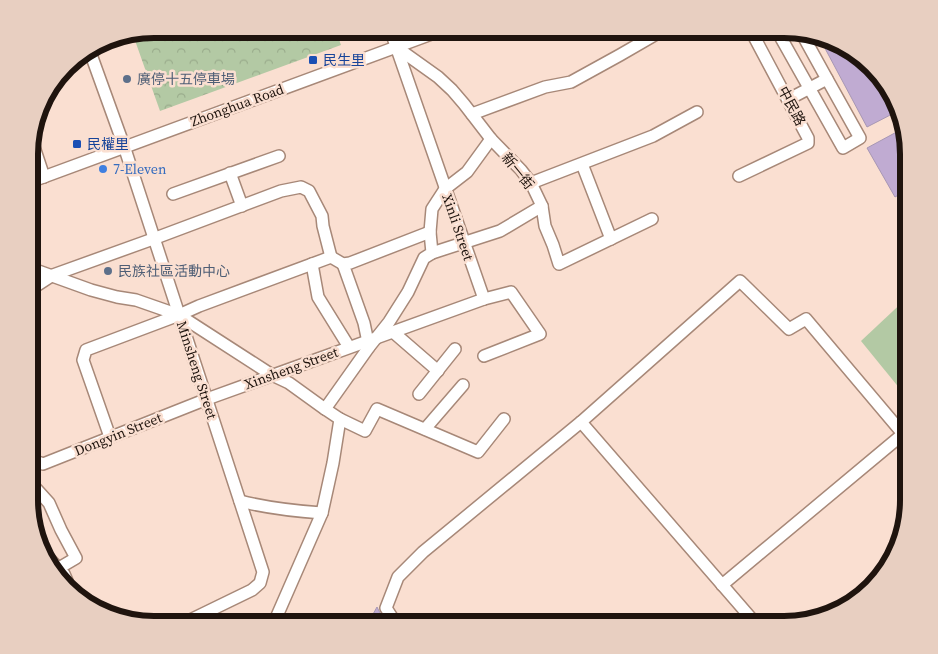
<svg xmlns="http://www.w3.org/2000/svg" width="938" height="654" font-family="'Source Serif 4','Noto Sans TC',serif">
	<style>
		.park { fill: url(#park-crowns) }
		.garden { fill: #b3c9a4 }
		.building { fill: #c0abd2; stroke: #a797b4 }
		.lines { fill: none; stroke-linecap: round; stroke-linejoin: round }
		.minor-casing { stroke: #a78878; stroke-width: 14 }
		.minor { stroke: #fff; stroke-width: 11 }
		.transit-dot { fill: #1a4fb4; stroke: #fadfd1; stroke-width: 2 }
		.service-dot { fill: #5c6f8a; stroke: #fadfd1; stroke-width: 2 }
		.shop-dot { fill: #3f7fe0; stroke: #fadfd1; stroke-width: 2 }
		.labels { text-anchor: middle; stroke-width: 5; stroke-linejoin: round; paint-order: stroke }
		.transit-label { font-size: 14px; fill: #164399; stroke: #fadfd1; text-anchor: start }
		.service-label { font-size: 14px; fill: #4e5e75; stroke: #fadfd1; text-anchor: start }
		.street-label { font-size: 14px; fill: #1f140e; stroke: #fadfd1 }
		.shop-label { font-size: 14px; fill: #366cbe; stroke: #fadfd1; text-anchor: start }
		.rim { fill: none; stroke: #1f140e; stroke-width: 6 }
	</style>
	<defs>
		<pattern id="park-crowns" width="20" height="18" patternUnits="userSpaceOnUse" patternTransform="scale(1.25)"><rect width="20" height="18" fill="#b3c9a4"/><path d="M2 6a3 3 0 1 1 6 0M12 15a3 3 0 1 1 6 0" fill="none" stroke="#9aac8c"/></pattern>
	</defs>
	<rect width="100%" height="100%" fill="#fadfd1"/>
	<polygon class="park" points="153,29 335,29 341,45 160,111 132,32"/>
	<polygon class="garden" points="909,296 909,400 861,341"/>
	<g class="building">
		<polygon points="820,39 860,54 896,98 900,110 867,127"/>
		<polygon points="904,128 909,145 909,189 895,197 867,148"/>
		<polygon points="377,607 379,611 388,625 367,625"/>
	</g>
	<g class="lines">
		<defs>
			<g id="minor">
				<polyline points="776,29 843,148 860,138 827,79"/>
				<polyline points="396,47 438,77 452,90 464,104 491,139 521,170 531,183 542,206 545,226 553,245 559,264 652,219"/>
				<polyline points="89,49 124,146 263,572 260,583 252,590 180,625"/>
				<polyline points="789,99 827,79 801,32"/>
				<polyline points="472,114 545,87 571,82 620,55 665,29"/>
				<polyline points="30,135 44,177"/>
				<polyline points="582,164 611,239"/>
				<polyline points="230,173 242,206"/>
				<polyline points="739,176 808,143 808,138 750,29"/>
				<polyline points="30,182 445,29"/>
				<polyline points="531,183 653,136 697,112"/>
				<polyline points="173,194 279,156"/>
				<polyline points="432,253 500,231 542,206"/>
				<polyline points="312,264 318,297 349,347"/>
				<polyline points="343,264 364,323 369,347"/>
				<polyline points="30,268 91,290 117,297 136,300 179,315 272,375 289,383 325,409 369,347 389,322 408,292 424,258 432,253 430,232 432,209 445,189 467,172 491,139"/>
				<polyline points="30,290 53,275 153,239 281,191 301,187 309,191 322,216 323,226 331,257"/>
				<polyline points="393,332 438,371"/>
				<polyline points="484,356 540,334 511,292 484,299"/>
				<polyline points="419,394 455,349"/>
				<polyline points="340,419 365,431 377,409 478,452 504,419"/>
				<polyline points="425,429 463,385"/>
				<polyline points="110,437 83,360 86,350 179,315 199,306 331,257 343,264 350,263 430,232"/>
				<polyline points="30,459 43,464 207,399 484,299 390,29"/>
				<polyline points="30,482 49,503 61,530 76,558 59,568"/>
				<path d="M240,501C267,508 294,511 322,513"/>
				<polyline points="42,551 64,574 73,595"/>
				<polyline points="722,585 903,434"/>
				<polyline points="273,625 322,513 333,463 340,419 325,409"/>
				<polyline points="397,625 386,608 398,577 423,552 581,422"/>
				<polyline points="757,625 581,422 740,281 789,329 806,319 909,441"/>
			</g>
		</defs>
		<use href="#minor" class="minor-casing"/>
		<use href="#minor" class="minor"/>
	</g>
	<g class="transit-dot">
		<rect x="308" y="55" width="10" height="10" rx="2.5"/>
		<rect x="72" y="139" width="10" height="10" rx="2.5"/>
	</g>
	<g class="service-dot">
		<circle cx="127" cy="79" r="5"/>
		<circle cx="108" cy="271" r="5"/>
	</g>
	<circle class="shop-dot" cx="103" cy="169" r="5"/>
	<g class="labels">
		<g class="transit-label">
			<text x="323" y="65">民生里</text>
			<text x="87" y="149">民權里</text>
		</g>
		<g class="service-label">
			<text x="137" y="84">廣停十五停車場</text>
			<text x="118" y="276">民族社區活動中心</text>
		</g>
		<g class="street-label">
			<text transform="translate(237 105) rotate(-20)" y="5">Zhonghua Road</text>
			<text transform="translate(792 106) rotate(62)" y="5">中民路</text>
			<text transform="translate(518 171) rotate(51)" y="5">新一街</text>
			<text transform="translate(458 227) rotate(71)" y="5">Xinli Street</text>
			<text transform="translate(291 368) rotate(-20)" y="5">Xinsheng Street</text>
			<text transform="translate(197 370) rotate(72)" y="5">Minsheng Street</text>
			<text transform="translate(118 434) rotate(-22)" y="5">Dongyin Street</text>
		</g>
		<g class="shop-label">
			<text x="113" y="174">7-Eleven</text>
		</g>
	</g>
	<path d="M0 0H938V654H0ZM154 38H784A116 116 0 0 1 900 154V500A116 116 0 0 1 784 616H154A116 116 0 0 1 38 500V154A116 116 0 0 1 154 38Z" fill="#e8cfc1" fill-rule="evenodd"/>
	<path class="rim" d="M154 38H784A116 116 0 0 1 900 154V500A116 116 0 0 1 784 616H154A116 116 0 0 1 38 500V154A116 116 0 0 1 154 38Z"/>
</svg>
